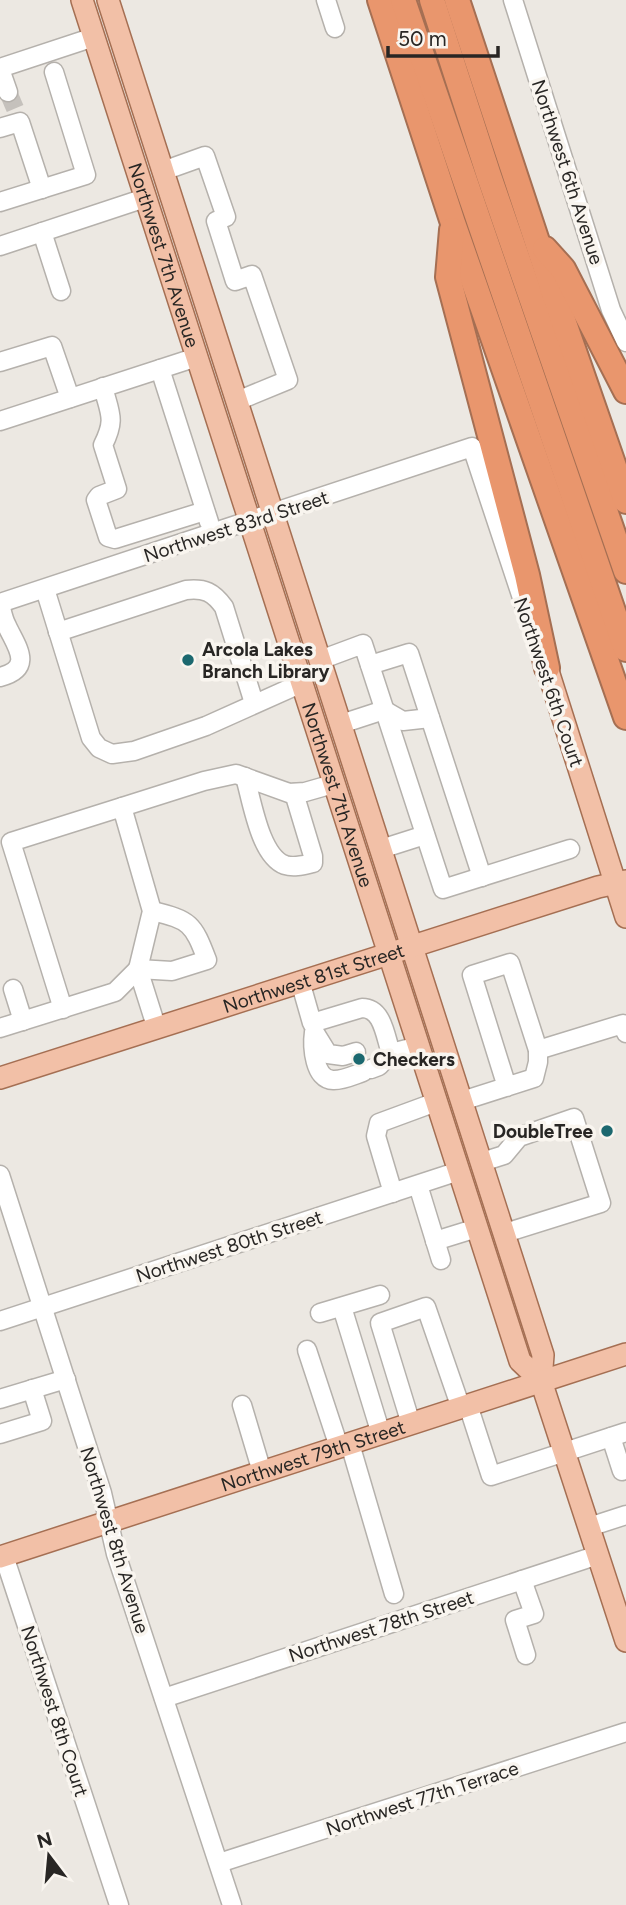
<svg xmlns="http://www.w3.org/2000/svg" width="626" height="1905" font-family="Figtree,sans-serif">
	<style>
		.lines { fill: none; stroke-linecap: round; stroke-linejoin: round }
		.minor-tunnel { stroke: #c5c1bc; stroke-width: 18; stroke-dasharray: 18 9; stroke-linecap: butt }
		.minor-casing { stroke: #b5b1ac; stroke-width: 21 }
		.major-casing { stroke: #a56f53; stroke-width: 24 }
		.highway-casing { stroke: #a56f53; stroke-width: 28 }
		.minor { stroke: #fff; stroke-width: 18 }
		.major { stroke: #f2c0a7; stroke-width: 21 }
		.highway { stroke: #e9966d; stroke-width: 24 }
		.poi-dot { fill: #1c686f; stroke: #f9f5ef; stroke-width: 2.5 }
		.labels { text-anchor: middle; stroke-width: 7; stroke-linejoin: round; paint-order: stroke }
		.street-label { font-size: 19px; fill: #282624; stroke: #f9f5ef }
		.poi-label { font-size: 19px; font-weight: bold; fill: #282624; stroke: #f9f5ef; text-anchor: start }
	</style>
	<rect width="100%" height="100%" fill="#ece8e2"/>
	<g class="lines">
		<polyline class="minor-tunnel" points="8,92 17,113"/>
		<defs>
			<g id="minor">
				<polyline points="326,0 335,28"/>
				<polyline points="513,0 611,310 626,342"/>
				<polyline points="0,68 94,37"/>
				<polyline points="0,69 8,92"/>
				<polyline points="0,128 20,122 42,189"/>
				<polyline points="163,171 205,156 226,217 216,221 235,281 252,275 288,380 237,401"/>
				<polyline points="0,202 86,175 54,72"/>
				<polyline points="42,232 61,291"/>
				<polyline points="0,246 145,198"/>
				<polyline points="0,362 52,346 70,398"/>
				<polyline points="160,369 209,522"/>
				<path d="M103,387C110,414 116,419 103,445L117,489L99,496L96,500L108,537L115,539L205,511"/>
				<polyline points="0,421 197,357"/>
				<polyline points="45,589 91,738 99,748 112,754 134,751 206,726 302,683"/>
				<polyline points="0,603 472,447 526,610"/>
				<path d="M0,604C2,611 3,619 7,626C16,646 35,668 0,677"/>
				<path d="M58,632L186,590C205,588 213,592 224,607L254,703"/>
				<polyline points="320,660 363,644 443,889 570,849"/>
				<polyline points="370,665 409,653 482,877"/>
				<polyline points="341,724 384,710 403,721 430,718"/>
				<path d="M245,777C252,801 260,856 285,865C294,868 304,865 313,863V856L294,793"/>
				<polyline points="122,807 204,781 236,774 289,793 305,792 333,784"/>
				<polyline points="381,849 425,835"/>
				<path d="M300,981L312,1023L362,1008C383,1008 385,1036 391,1053"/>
				<polyline points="13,989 23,1021"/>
				<polyline points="63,1009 11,842 122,807 152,911 138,969 156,1026"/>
				<path d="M0,1028L115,992L138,969L172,971L207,960C193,923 190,920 152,911"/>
				<path d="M314,1032C312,1046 314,1081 334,1080C344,1080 354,1075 363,1072"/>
				<polyline points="315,1033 328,1054 343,1056 356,1052"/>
				<polyline points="538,1050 623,1024 626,1033"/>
				<polyline points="371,1069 379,1066 391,1053 419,1046"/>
				<polyline points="462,1101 534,1078 538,1062 538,1050 510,963 472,975 507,1087"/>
				<polyline points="482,1162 504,1155 519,1137 574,1118 601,1203 505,1233"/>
				<polyline points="0,1175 102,1493 116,1554 232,1905"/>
				<polyline points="418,1185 441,1260"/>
				<polyline points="393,1193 376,1136 379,1123 436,1102"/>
				<polyline points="435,1241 477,1228"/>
				<polyline points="342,1307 381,1434"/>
				<polyline points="320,1313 380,1295"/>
				<polyline points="0,1321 459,1171"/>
				<polyline points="307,1350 339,1447"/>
				<polyline points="0,1399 66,1379"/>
				<polyline points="242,1405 262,1472"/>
				<polyline points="468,1405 491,1476 626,1432"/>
				<polyline points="411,1424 380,1323 426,1307 461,1408"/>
				<polyline points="0,1434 42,1421 32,1389"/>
				<polyline points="611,1437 622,1471"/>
				<polyline points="350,1444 394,1594"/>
				<polyline points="589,1527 626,1515"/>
				<polyline points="4,1556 119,1905"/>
				<polyline points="522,1580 534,1614 515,1620 526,1655"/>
				<polyline points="164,1698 598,1555"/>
				<polyline points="219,1863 626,1732"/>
			</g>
			<g id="major">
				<path id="s1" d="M82,0L520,1361L541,1381"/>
				<polyline points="108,0 543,1355 541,1381 626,1641"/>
				<polyline points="547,668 626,917"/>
				<path id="s2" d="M0,1078L598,887L626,881"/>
				<path id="s3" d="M0,1557L626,1354"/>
			</g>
			<g id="highway">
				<polyline points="380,0 453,223 626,717"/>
				<polyline points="403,0 626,649"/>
				<polyline points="432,0 489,176 626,571"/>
				<polyline points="457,0 562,317 626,501"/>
				<polyline points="452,230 448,277 527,575 547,668"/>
				<polyline points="545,249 563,269 626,391"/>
			</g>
		</defs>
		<use href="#minor" class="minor-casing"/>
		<use href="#major" class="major-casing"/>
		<use href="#highway" class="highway-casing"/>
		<use href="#minor" class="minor"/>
		<use href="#major" class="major"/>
		<use href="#highway" class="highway"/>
	</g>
	<g class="poi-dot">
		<circle cx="188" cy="660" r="7"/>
		<circle cx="359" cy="1059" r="7"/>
		<circle cx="607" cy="1131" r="7"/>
	</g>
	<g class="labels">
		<g class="street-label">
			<text transform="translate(568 172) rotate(72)" y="7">Northwest 6th Avenue</text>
			<text dy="7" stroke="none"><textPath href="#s1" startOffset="268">Northwest 7th Avenue</textPath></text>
			<text transform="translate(236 526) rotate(-18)" y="7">Northwest 83rd Street</text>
			<text transform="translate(549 682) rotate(71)" y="7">Northwest 6th Court</text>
			<text dy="7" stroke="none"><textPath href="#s1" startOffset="835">Northwest 7th Avenue</textPath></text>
			<text dy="7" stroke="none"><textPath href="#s2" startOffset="329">Northwest 81st Street</textPath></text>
			<text transform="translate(229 1246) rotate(-18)" y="7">Northwest 80th Street</text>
			<text dy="7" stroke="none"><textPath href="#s3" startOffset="329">Northwest 79th Street</textPath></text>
			<text transform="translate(115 1540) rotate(73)" y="7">Northwest 8th Avenue</text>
			<text transform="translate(381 1626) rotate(-18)" y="7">Northwest 78th Street</text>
			<text transform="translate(55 1711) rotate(72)" y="7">Northwest 8th Court</text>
			<text transform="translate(422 1798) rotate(-18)" y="7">Northwest 77th Terrace</text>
		</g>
		<g class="poi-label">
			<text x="202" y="656">Arcola Lakes<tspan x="202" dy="22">Branch Library</tspan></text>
			<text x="373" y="1066">Checkers</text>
			<text x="593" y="1138" text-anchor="end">DoubleTree</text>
		</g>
	</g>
	<g transform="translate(49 1856) rotate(344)" stroke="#f9f5ef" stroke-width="5" paint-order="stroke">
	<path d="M0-5L12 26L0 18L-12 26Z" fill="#282624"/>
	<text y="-10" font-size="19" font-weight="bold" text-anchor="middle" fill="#282624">N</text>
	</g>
	<path d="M388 46v10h110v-10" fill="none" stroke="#282624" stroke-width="3.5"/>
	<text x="398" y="46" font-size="21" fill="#282624" stroke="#f9f5ef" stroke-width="5" paint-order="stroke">50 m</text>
</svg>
